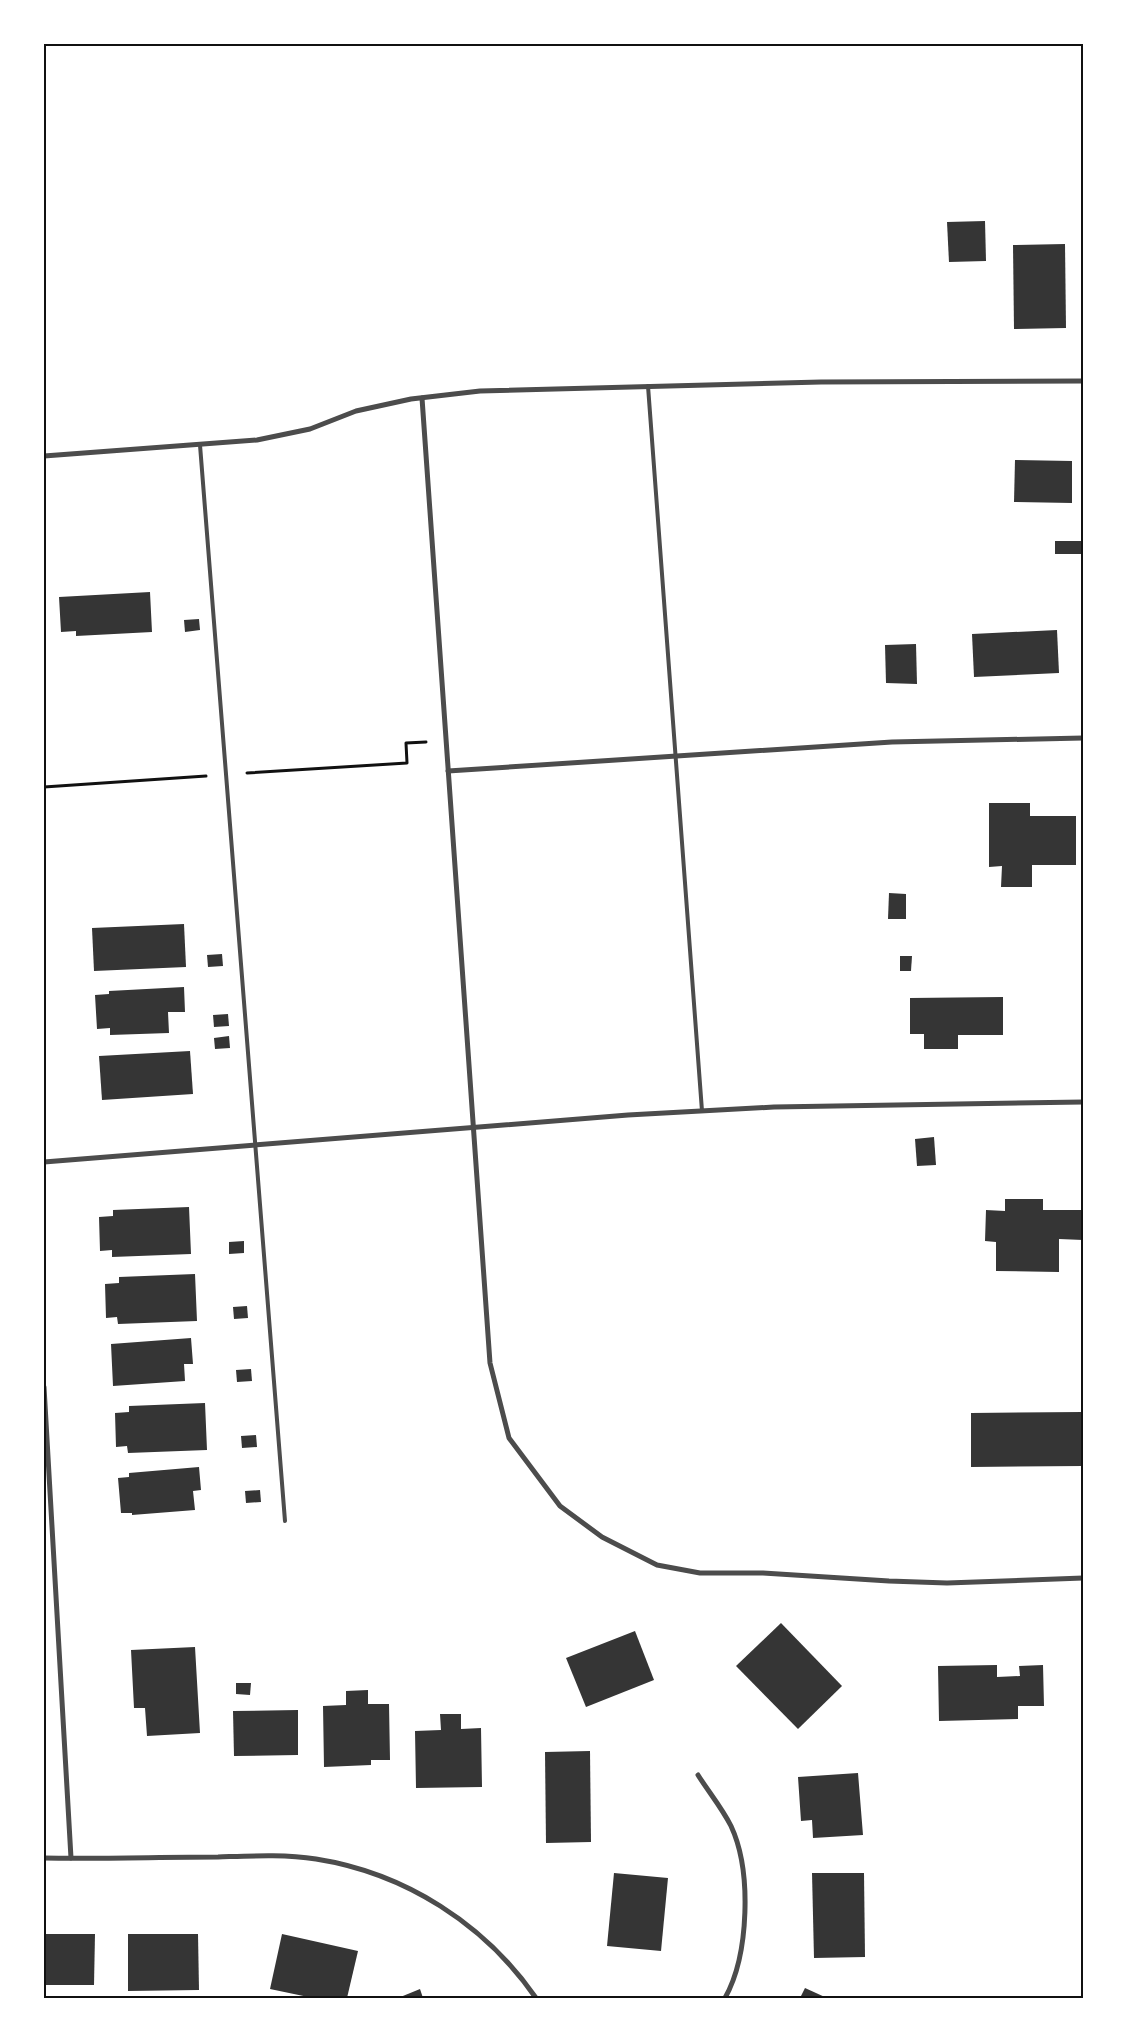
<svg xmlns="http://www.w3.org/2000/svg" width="1127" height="2042" font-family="'Roboto Condensed',sans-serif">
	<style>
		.building { fill: #353535 }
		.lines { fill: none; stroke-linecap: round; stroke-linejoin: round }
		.path { stroke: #111; stroke-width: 3 }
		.service { stroke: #4c4c4c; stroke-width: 4 }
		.minor { stroke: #4c4c4c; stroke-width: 5 }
		.neatline { fill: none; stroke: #111; stroke-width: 2 }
	</style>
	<rect width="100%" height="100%" fill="#fff"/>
	<g class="building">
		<polygon points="985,221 986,261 949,262 947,222"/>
		<polygon points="1065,244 1066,328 1014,329 1013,245"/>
		<polygon points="1015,460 1072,461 1072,503 1014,502"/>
		<rect x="1055" y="541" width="28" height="13"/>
		<polygon points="150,592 152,632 76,636 76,631 61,632 59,597"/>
		<polygon points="199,619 200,630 185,632 184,620"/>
		<polygon points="1057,630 1059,673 974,677 972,634"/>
		<polygon points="916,644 917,684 886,683 885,645"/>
		<polygon points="989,803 1030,803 1030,816 1076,816 1076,865 1032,865 1032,887 1001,887 1002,866 989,867"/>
		<polygon points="889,893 906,894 906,919 888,919"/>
		<polygon points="184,924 186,967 94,971 92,928"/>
		<polygon points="222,954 223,966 208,967 207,955"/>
		<polygon points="900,956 912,956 911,971 900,971"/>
		<polygon points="184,987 185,1012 168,1012 169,1033 110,1035 110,1028 97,1029 95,995 109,994 109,991"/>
		<polygon points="1003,997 1003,1035 958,1035 958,1049 924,1049 924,1034 910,1034 910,998"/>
		<polygon points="228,1014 229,1026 214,1027 213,1015"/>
		<polygon points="229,1036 230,1048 215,1049 214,1038"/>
		<polygon points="190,1051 193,1094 102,1100 99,1056"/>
		<polygon points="934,1137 936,1165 917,1166 915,1139"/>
		<polygon points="1005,1199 1043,1199 1043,1210 1083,1210 1083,1240 1059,1239 1059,1272 996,1271 996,1242 985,1241 986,1210 1005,1211"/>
		<polygon points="189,1207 191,1254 112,1257 112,1250 100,1251 99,1217 113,1216 113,1210"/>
		<polygon points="244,1241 244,1253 229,1254 229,1242"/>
		<polygon points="195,1274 197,1321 118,1324 117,1317 106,1318 105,1284 119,1283 119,1277"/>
		<polygon points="247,1306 248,1318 234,1319 233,1307"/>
		<polygon points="191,1338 193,1364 184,1364 185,1381 113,1386 111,1344"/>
		<polygon points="251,1369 252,1381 237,1382 236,1370"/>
		<polygon points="205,1403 207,1450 128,1453 127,1446 116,1447 115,1413 129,1412 129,1406"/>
		<polygon points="1083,1412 1083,1466 971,1467 971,1413"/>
		<polygon points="256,1435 257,1447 242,1448 241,1436"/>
		<polygon points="199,1467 201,1490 193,1491 195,1510 132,1515 132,1513 121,1513 118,1478 129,1477 129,1473"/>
		<polygon points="260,1490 261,1502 246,1503 245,1491"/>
		<polygon points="781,1623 842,1686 798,1729 736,1666"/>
		<polygon points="635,1631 654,1680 586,1707 566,1658"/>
		<polygon points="195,1647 200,1733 147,1736 145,1708 134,1708 131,1650"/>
		<polygon points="997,1665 997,1677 1020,1676 1019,1666 1043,1665 1044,1706 1018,1706 1018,1719 939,1721 938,1666"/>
		<polygon points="236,1683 251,1683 250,1695 236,1694"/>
		<polygon points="368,1690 368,1704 389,1704 390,1760 371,1760 371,1765 324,1767 323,1706 346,1705 346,1691"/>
		<polygon points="298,1710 298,1755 234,1756 233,1711"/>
		<polygon points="440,1714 461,1714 461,1729 481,1728 482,1787 416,1788 415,1731 441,1730"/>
		<polygon points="590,1751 591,1842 546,1843 545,1752"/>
		<polygon points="858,1773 863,1835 813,1838 812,1820 801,1821 798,1777"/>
		<polygon points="614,1873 668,1878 661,1951 607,1946"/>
		<polygon points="812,1873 864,1873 865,1957 814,1958"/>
		<polygon points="44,1934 95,1934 94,1985 44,1985"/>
		<polygon points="128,1934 198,1934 199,1990 128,1991"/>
		<polygon points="282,1934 358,1951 347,1998 313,1998 270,1989"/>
		<polygon points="805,1988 827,1998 800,1998"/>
		<polygon points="420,1989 423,1998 398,1998"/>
	</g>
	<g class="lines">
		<g class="path">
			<polyline points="247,773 407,763 406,743 426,742"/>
			<polyline points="44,787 206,776"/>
		</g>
		<g class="service">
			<polyline points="648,386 702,1111"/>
			<polyline points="200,445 285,1521"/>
		</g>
		<g class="minor">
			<polyline points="422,398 490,1363 509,1438 560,1506 602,1537 657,1565 700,1573 763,1573 889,1581 947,1583 1083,1578"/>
			<polyline points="44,456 257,440 310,429 356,411 411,399 480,391 821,382 1083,381"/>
			<polyline points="448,771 892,742 1083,738"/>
			<polyline points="44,1162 628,1115 774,1107 1083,1102"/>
			<polyline points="44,1387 71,1858"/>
			<path d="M698,1775C708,1791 722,1808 731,1826C752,1871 749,1955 725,1998"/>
			<path d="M44,1858C102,1859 160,1857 218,1857C250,1856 284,1854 316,1859C405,1873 485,1924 536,1998"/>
		</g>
	</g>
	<rect width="1127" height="2042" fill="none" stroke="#ffffff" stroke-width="90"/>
	<rect x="45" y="45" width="1037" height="1952" class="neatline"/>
</svg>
